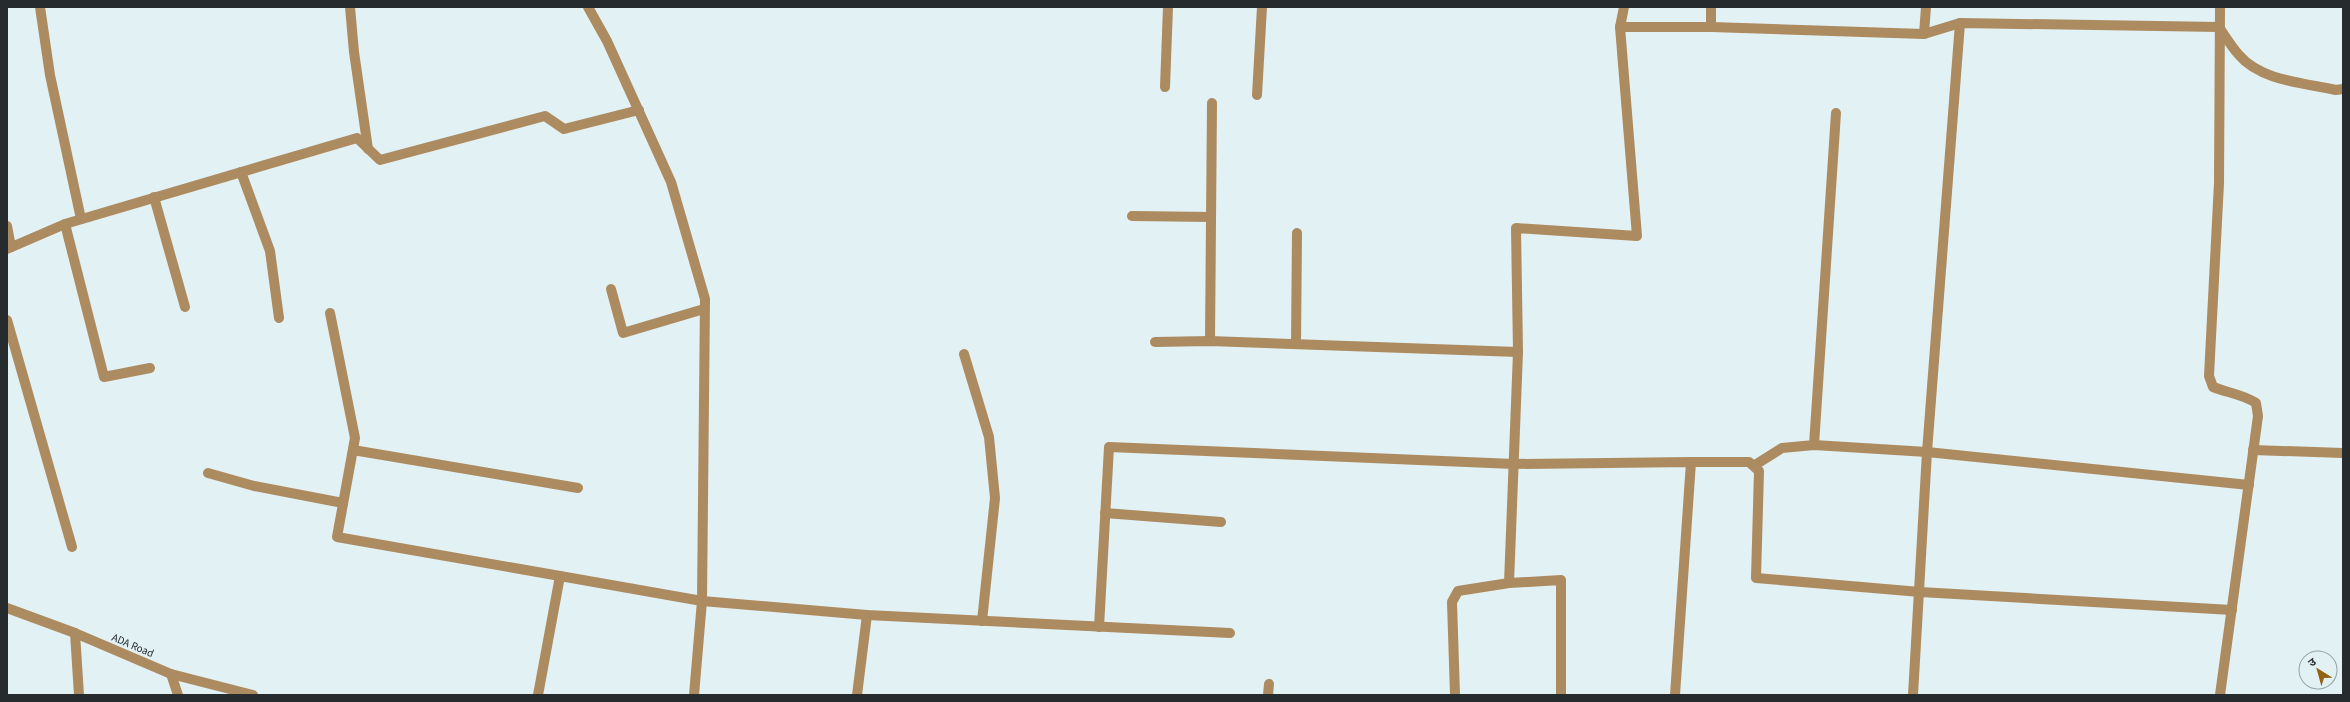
<svg xmlns="http://www.w3.org/2000/svg" width="2350" height="702" font-family="'Source Sans 3','Noto Sans Devanagari',sans-serif">
	<style>
		.lines { fill: none; stroke-linecap: round; stroke-linejoin: round }
		.minor { stroke: #ad8b60; stroke-width: 10 }
		.labels { text-anchor: middle; stroke-width: 3; stroke-linejoin: round; paint-order: stroke }
		.street-label { font-size: 11px; fill: #262c2d; stroke: #e2f1f4 }
	</style>
	<rect width="100%" height="100%" fill="#e2f1f4"/>
	<g class="lines">
		<g class="minor">
			<polyline points="40,7 50,75 81,219"/>
			<polyline points="350,7 354,52 368,149"/>
			<polyline points="588,7 607,41 671,182 705,299 702,601 694,695"/>
			<polyline points="1711,7 1711,27"/>
			<path d="M2220,7L2219,183L2209,376L2213,387C2228,393 2242,394 2256,403L2258,416L2220,695"/>
			<polyline points="1620,27 1624,7"/>
			<polyline points="1924,34 1926,7"/>
			<polyline points="1165,87 1168,7"/>
			<polyline points="1257,95 1262,7"/>
			<polyline points="241,172 270,251 279,318"/>
			<polyline points="154,197 185,307"/>
			<polyline points="1132,216 1211,217"/>
			<polyline points="65,224 104,377 150,368"/>
			<polyline points="7,226 11,247"/>
			<polyline points="7,249 65,224 357,138 380,160 545,116 564,129 639,110"/>
			<polyline points="611,289 623,333 704,309"/>
			<polyline points="330,313 355,438 337,537 560,576"/>
			<polyline points="7,320 72,547"/>
			<polyline points="1210,341 1212,103"/>
			<polyline points="1155,342 1210,341 1518,352"/>
			<polyline points="1296,343 1297,233"/>
			<polyline points="964,354 989,437 995,498 982,621"/>
			<polyline points="1814,445 1836,113"/>
			<polyline points="353,450 578,488"/>
			<polyline points="2253,450 2343,453"/>
			<polyline points="1691,462 1749,462 1759,471 1756,578 1920,592 2232,610"/>
			<polyline points="1755,465 1782,448 1814,445 1927,452 2249,485"/>
			<polyline points="208,473 254,486 343,503"/>
			<polyline points="1105,513 1221,522"/>
			<polyline points="1509,583 1561,580 1561,695"/>
			<polyline points="7,608 75,633 171,674 253,695"/>
			<polyline points="1099,627 1109,447 1514,464 1691,462 1675,695"/>
			<polyline points="75,633 79,695"/>
			<polyline points="171,674 178,695"/>
			<polyline points="538,695 560,576 702,601 867,615 1230,633"/>
			<polyline points="857,695 867,615"/>
			<polyline points="1268,695 1269,684"/>
			<path d="M1455,695L1452,602L1458,591L1509,583L1518,352L1516,228L1637,236L1620,27H1711L1924,34L1960,23L2219,27C2225,36 2231,46 2239,55C2261,81 2305,83 2336,90L2343,89"/>
			<polyline points="1913,695 1927,452 1960,23"/>
		</g>
	</g>
	<g class="labels">
		<g class="street-label">
			<text transform="translate(133 645) rotate(23)" y="4">ADA Road</text>
		</g>
	</g>
	<rect width="2350" height="702" fill="none" stroke="#262c2d" stroke-width="16"/>
	<g transform="translate(2318 670) rotate(323)"><circle r="19" fill="#e2f1f4" stroke="#97a2a4"/>
	<path d="M0-3L7 15L0 10L-7 15Z" fill="#936212"/>
	<text y="-6" font-size="11" font-weight="bold" text-anchor="middle" fill="#262c2d">उ</text>
	</g>
</svg>
